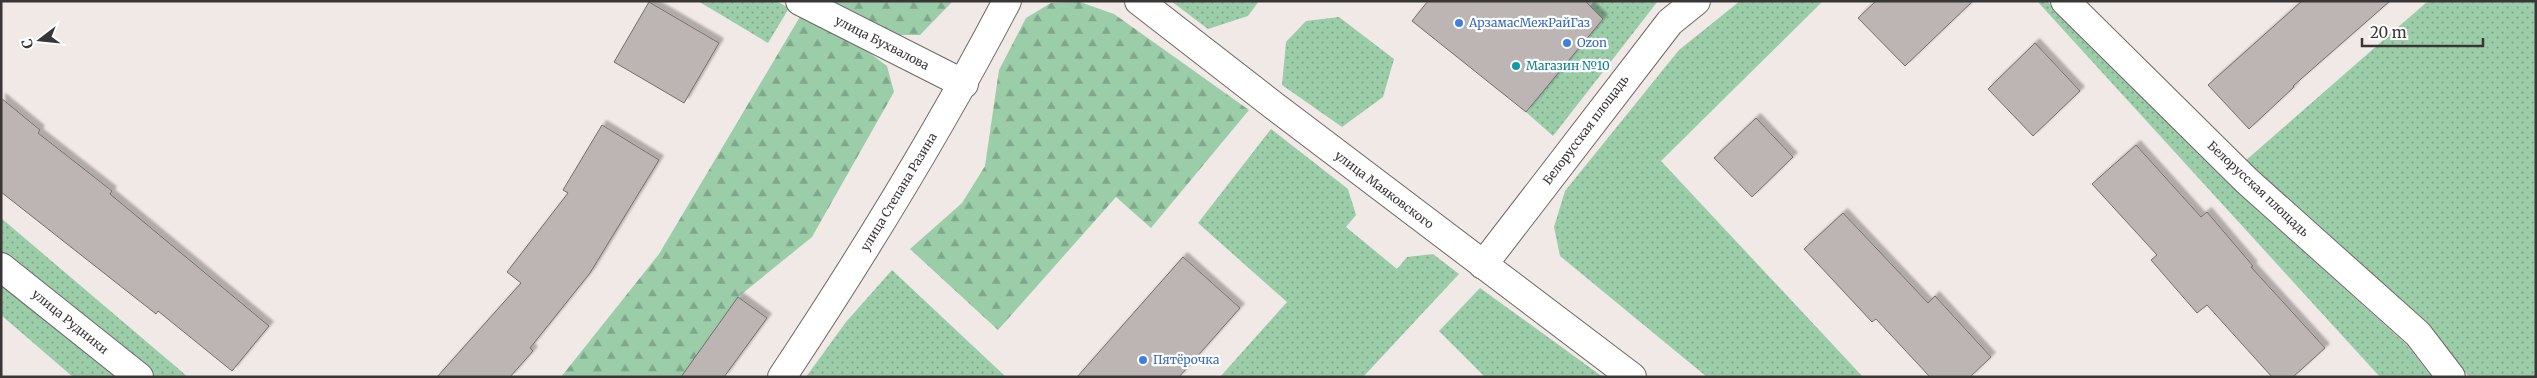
<svg xmlns="http://www.w3.org/2000/svg" width="2537" height="378" font-family="Merriweather,serif">
	<style>
		.grass { fill: url(#grass-dots) }
		.forest { fill: url(#forest-firs) }
		.building { fill: #bcb5b3; stroke: #756f6c; filter: url(#shadow) }
		.lines { fill: none; stroke-linecap: round; stroke-linejoin: round }
		.street-casing { stroke: #6e6865; stroke-width: 30 }
		.secondary-casing { stroke: #6e6865; stroke-width: 30 }
		.street { stroke: #fff; stroke-width: 28 }
		.secondary { stroke: #fff; stroke-width: 28 }
		.shop-dot { fill: #3f7fe0; stroke: #fff; stroke-width: 2 }
		.culture-dot { fill: #0f9aa8; stroke: #fff; stroke-width: 2 }
		.labels { text-anchor: middle; stroke-width: 4.5; stroke-linejoin: round; paint-order: stroke }
		.shop-label { font-size: 12px; fill: #366cbe; stroke: #fff; text-anchor: start }
		.street-label { font-size: 12px; fill: #393635; stroke: #fff }
		.culture-label { font-size: 12px; fill: #0d838f; stroke: #fff; text-anchor: start }
	</style>
	<defs>
		<pattern id="grass-dots" width="8" height="8" patternUnits="userSpaceOnUse" patternTransform="scale(1.25)"><rect width="8" height="8" fill="#9bcda8"/><path d="M2 2h.1M6 6h.1" fill="none" stroke="#7fa78a" stroke-width="1.8" stroke-linecap="round"/></pattern>
		<pattern id="forest-firs" width="22" height="20" patternUnits="userSpaceOnUse" patternTransform="scale(1.25)"><rect width="22" height="20" fill="#9bcda8"/><path d="M5 1l3.5 6h-7zM16 11l3.5 6h-7z" fill="#7fa78a"/></pattern>
		<filter id="shadow"><feDropShadow dx="4.5" dy="-4.5" stdDeviation="1" flood-color="#0004"/></filter>
	</defs>
	<rect width="100%" height="100%" fill="#f0e9e6"/>
	<g class="grass">
		<polygon points="698,1 776,1 789,8 768,43"/>
		<polygon points="1171,1 1259,1 1248,16 1208,29"/>
		<polygon points="1595,1 1658,1 1553,136 1526,112 1603,19 1590,6"/>
		<polygon points="1740,1 1823,1 1661,161 1863,377 1707,377 1560,256 1554,227 1565,191 1679,50"/>
		<polygon points="2037,1 2047,1 2227,182 2407,345 2432,377 2380,377"/>
		<polygon points="2428,1 2536,1 2536,377 2469,377 2427,322 2244,162"/>
		<polygon points="1339,17 1394,59 1383,97 1342,127 1282,85 1286,42 1306,21"/>
		<polygon points="1271,129 1348,189 1356,215 1346,227 1397,269 1407,257 1433,254 1459,274 1363,377 1220,377 1287,302 1198,223"/>
		<polygon points="1,218 188,377 153,377 1,253"/>
		<polygon points="892,270 1006,377 806,377 846,322"/>
		<polygon points="1,283 119,377 73,377 1,315"/>
		<polygon points="1480,288 1603,377 1485,377 1439,331"/>
	</g>
	<g class="forest">
		<polygon points="829,1 953,1 920,35 897,35"/>
		<polygon points="1080,2 1114,14 1249,110 1151,228 1116,197 998,330 910,249 962,203 985,166 999,70 1026,18 1051,3"/>
		<polygon points="801,15 867,51 887,66 894,92 812,237 738,297 689,366 704,377 561,377 659,254"/>
	</g>
	<g class="building">
		<polygon points="1428,1 1585,1 1603,19 1526,112 1412,21"/>
		<polygon points="1876,1 1973,1 1905,66 1858,18"/>
		<polygon points="2302,1 2390,1 2293,86 2294,87 2249,129 2208,85"/>
		<polygon points="649,2 719,43 684,103 614,62"/>
		<polygon points="2035,43 2080,91 2033,136 1988,89"/>
		<polygon points="1,98 40,130 38,133 112,191 110,194 269,326 232,371 158,311 156,314 1,192"/>
		<polygon points="1756,118 1793,157 1752,197 1714,158"/>
		<polygon points="602,125 659,160 590,273 530,348 533,351 510,377 437,377 521,283 507,272 568,193 563,190"/>
		<polygon points="2136,145 2201,217 2207,212 2253,266 2251,267 2325,348 2293,377 2272,377 2207,305 2197,313 2151,260 2157,255 2092,184"/>
		<polygon points="1843,213 1928,303 1935,296 1991,357 1970,377 1930,377 1876,319 1872,322 1804,249"/>
		<polygon points="1183,257 1240,308 1179,377 1077,377"/>
		<polygon points="738,297 767,318 724,377 681,377"/>
	</g>
	<g class="lines">
		<defs>
			<g id="street">
				<polyline points="800,1 964,84"/>
				<polyline points="2065,1 2247,181 2418,334 2451,377"/>
				<polyline points="1483,265 1670,22 1696,1"/>
				<polyline points="1,267 139,377"/>
			</g>
			<g id="secondary">
				<polyline points="1139,1 1273,105 1632,377"/>
				<path d="M782,377C863,255 939,131 1007,1"/>
			</g>
		</defs>
		<use href="#street" class="street-casing"/>
		<use href="#secondary" class="secondary-casing"/>
		<use href="#street" class="street"/>
		<use href="#secondary" class="secondary"/>
	</g>
	<g class="shop-dot">
		<circle cx="1459" cy="23" r="5"/>
		<circle cx="1567" cy="43" r="5"/>
		<circle cx="1143" cy="360" r="5"/>
	</g>
	<circle class="culture-dot" cx="1516" cy="66" r="5"/>
	<g class="labels">
		<g class="shop-label">
			<text x="1469" y="27">АрзамасМежРайГаз</text>
			<text x="1577" y="47">Ozon</text>
			<text x="1153" y="364">Пятёрочка</text>
		</g>
		<g class="street-label">
			<text transform="translate(882 43) rotate(27)" y="4">улица Бухвалова</text>
			<text transform="translate(1586 130) rotate(-53)" y="4">Белорусская площадь</text>
			<text transform="translate(2258 189) rotate(43)" y="4">Белорусская площадь</text>
			<text transform="translate(1384 190) rotate(37)" y="4">улица Маяковского</text>
			<text transform="translate(899 192) rotate(-59)" y="4">улица Степана Разина</text>
			<text transform="translate(70 322) rotate(39)" y="4">улица Рудники</text>
		</g>
		<g class="culture-label">
			<text x="1526" y="70">Магазин №10</text>
		</g>
	</g>
	<rect width="2537" height="378" fill="none" stroke="#393635" stroke-width="5"/>
	<g transform="translate(40 40) rotate(254)" stroke="#ffffff" stroke-width="4" paint-order="stroke">
	<path d="M0-4L9 19L0 12L-9 19Z" fill="#393635"/>
	<text y="-8" font-size="14" font-weight="bold" text-anchor="middle" fill="#393635">С</text>
	</g>
	<path d="M2362 38v8h121v-8" fill="none" stroke="#393635" stroke-width="2.5"/>
	<text x="2370" y="38" font-size="15" fill="#393635" stroke="#ffffff" stroke-width="4" paint-order="stroke">20 m</text>
</svg>
